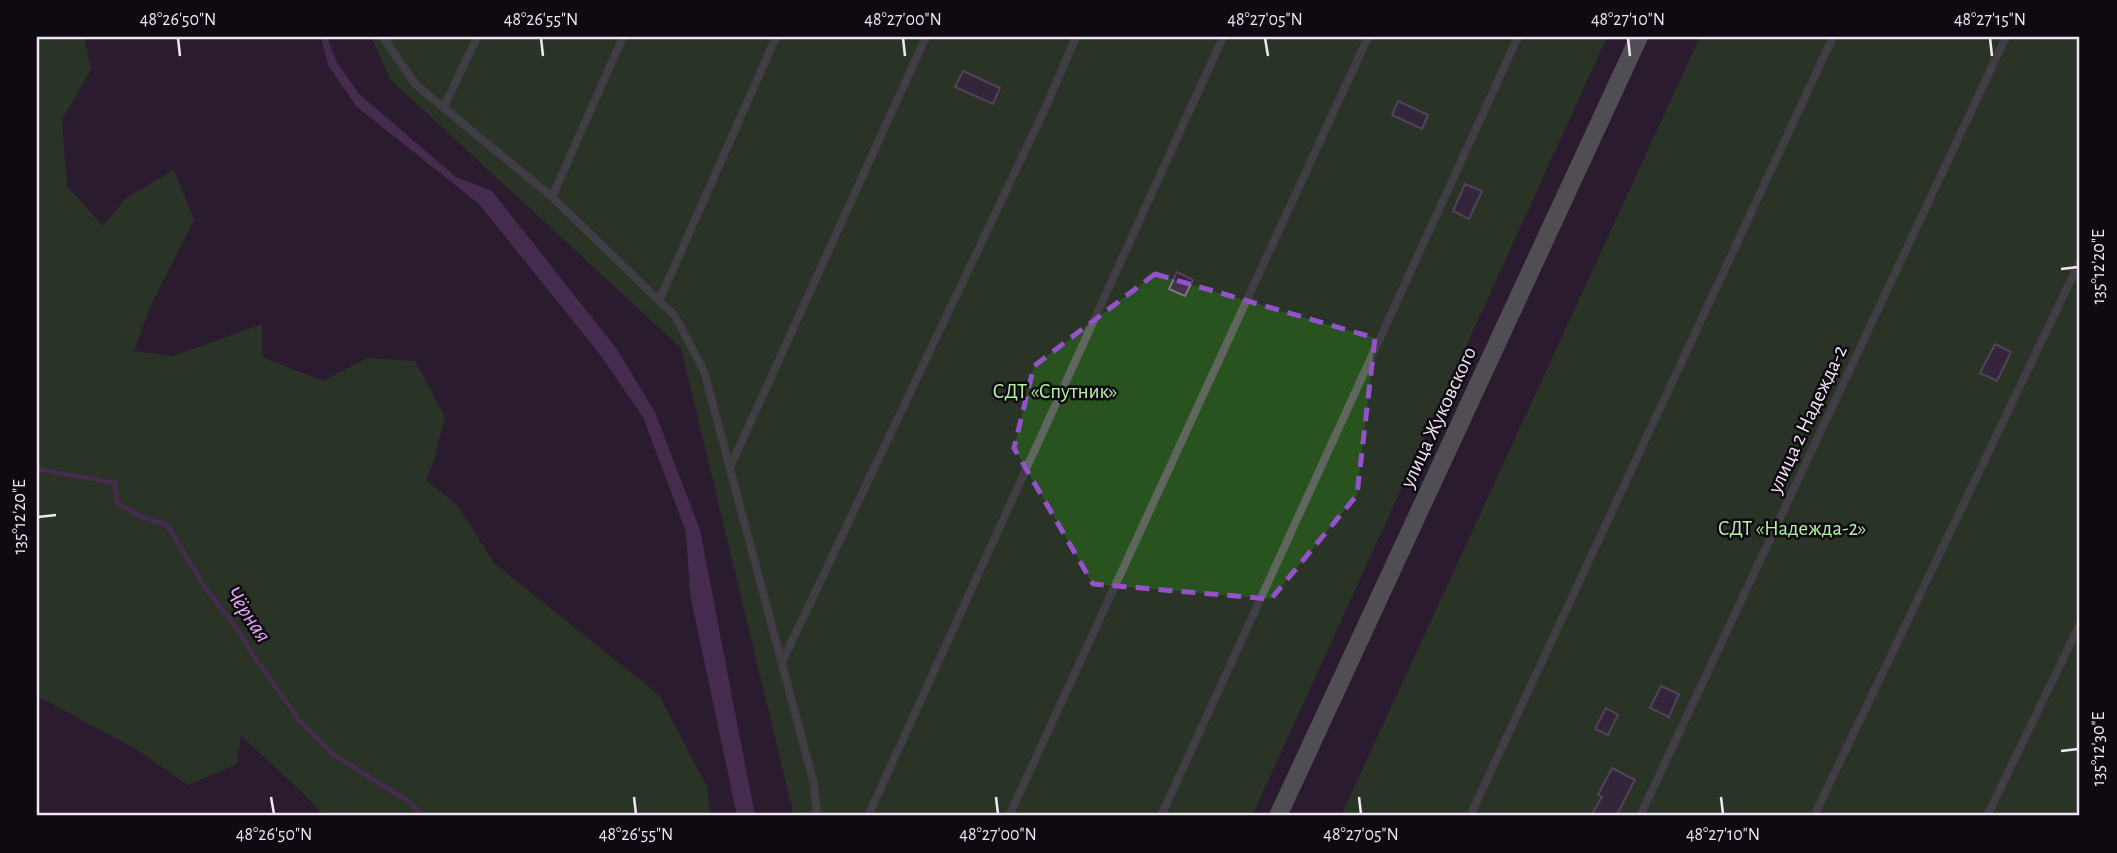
<svg xmlns="http://www.w3.org/2000/svg" width="2117" height="853" font-family="'Alegreya Sans',sans-serif">
	<style>
		.green { fill: #28521e }
		.water { fill: #663e73 }
		.lines { fill: none; stroke-linecap: round; stroke-linejoin: round }
		.stream { stroke: #663e73; stroke-width: 4.5 }
		.building { fill: #423348; stroke: #837289; stroke-width: 2 }
		.lane { stroke: #5e665d; stroke-width: 8 }
		.secondary { stroke: #808d7e; stroke-width: 18 }
		.marked { fill: none; stroke: #9351ca; stroke-width: 5; stroke-dasharray: 14 9; stroke-linejoin: round }
		.ticks { fill: none; stroke: #f1e7f4; stroke-width: 2.5 }
		.labels { text-anchor: middle; stroke-width: 5; stroke-linejoin: round; paint-order: stroke }
		.park-label { font-size: 21px; fill: #b1f3a2; stroke: #0f0911 }
		.street-label { font-size: 21px; fill: #f1e7f4; stroke: #0f0911 }
		.water-label { font-size: 23px; font-style: italic; fill: #e3a8f8; stroke: #0f0911 }
		.neatline { fill: none; stroke: #f1e7f4; stroke-width: 2.5 }
		.ticks-label { font-size: 18px; text-anchor: middle; fill: #f1e7f4 }
	</style>
	<rect width="100%" height="100%" fill="#2a1c2f"/>
	<g class="green">
		<polygon points="37,37 84,37 91,69 62,120 67,186 103,226 126,198 174,170 194,220 150,307 134,351 173,356 262,324 262,357 323,381 367,358 415,361 445,417 434,460 426,480 458,506 494,563 659,695 707,787 710,816 324,816 310,800 241,735 237,764 188,785 136,749 37,696"/>
		<polygon points="371,37 1607,37 1252,816 794,816 681,348 391,80"/>
		<polygon points="1700,37 2080,37 2080,816 1341,816"/>
	</g>
	<polygon class="water" points="321,37 327,37 336,61 359,94 456,177 492,191 616,348 655,412 700,530 755,816 737,816 690,594 686,532 643,417 601,356 479,204 356,106 328,65"/>
	<g class="lines">
		<polyline class="stream" points="37,469 115,483 117,503 142,517 167,525 206,589 238,630 255,658 300,721 334,755 408,801 423,816"/>
	</g>
	<g class="building">
		<polygon points="963,71 1000,88 993,104 955,87"/>
		<polygon points="1398,101 1428,115 1422,129 1392,115"/>
		<polygon points="1465,184 1482,191 1469,219 1453,211"/>
		<polygon points="1177,272 1193,280 1185,296 1169,289"/>
		<polygon points="1995,344 2011,352 1997,381 1980,373"/>
		<polygon points="1661,686 1679,694 1669,717 1650,708"/>
		<polygon points="1606,708 1618,715 1608,735 1595,729"/>
		<polygon points="1612,768 1635,780 1616,816 1591,816 1602,797 1598,795"/>
	</g>
	<g class="lines">
		<g class="lane">
			<polyline points="383,37 416,85 552,197 675,316 704,371 814,784 817,816"/>
			<polyline points="444,107 477,37"/>
			<polyline points="552,197 623,37"/>
			<polyline points="659,301 776,37"/>
			<polyline points="730,467 926,37"/>
			<polyline points="782,662 1043,113 1076,37"/>
			<polyline points="868,816 1223,37"/>
			<polyline points="1009,816 1368,37"/>
			<polyline points="1161,816 1518,37"/>
			<polyline points="1470,816 1833,37"/>
			<polyline points="1640,816 2006,37"/>
			<polyline points="1814,816 2080,261"/>
			<polyline points="1987,816 2080,624"/>
		</g>
		<polyline class="secondary" points="1278,816 1639,37"/>
	</g>
	<path d="M0 0H2117V853H0ZM1155,274L1375,338L1357,495L1271,599L1093,584L1014,448L1034,366Z" fill="#2a1c2f" fill-opacity=".55" fill-rule="evenodd"/>
	<path class="marked" d="M1155,274L1375,338L1357,495L1271,599L1093,584L1014,448L1034,366Z"/>
	<path class="ticks" d="M178,38L180,56M541,38L543,56M903,38L905,56M1265,38L1268,56M1628,38L1630,56M1990,38L1992,56M2061,269L2078,267M38,517L56,515M2061,751L2078,749M271,797L274,814M634,797L636,814M996,797L998,814M1359,797L1361,814M1721,797L1723,814"/>
	<g class="labels">
		<g class="park-label">
			<text x="1055" y="398">СДТ «Спутник»</text>
			<text x="1792" y="535">СДТ «Надежда-2»</text>
		</g>
		<g class="street-label">
			<text transform="translate(1438 417) rotate(-65)" y="7">улица Жуковского</text>
			<text transform="translate(1807 419) rotate(-65)" y="7">улица 2 Надежда-2</text>
		</g>
		<g class="water-label">
			<text transform="translate(249 614) rotate(56)" y="8">Чёрная</text>
		</g>
	</g>
	<rect width="2117" height="853" fill="none" stroke="#0f0911" stroke-width="77"/>
	<rect x="38" y="38" width="2040" height="776" class="neatline"/>
	<g class="ticks-label">
		<text x="178" y="25">48°26'50"N</text>
		<text x="541" y="25">48°26'55"N</text>
		<text x="903" y="25">48°27'00"N</text>
		<text x="1265" y="25">48°27'05"N</text>
		<text x="1628" y="25">48°27'10"N</text>
		<text x="1990" y="25">48°27'15"N</text>
		<text transform="translate(2098 267) rotate(-90)" y="6">135°12'20"E</text>
		<text transform="translate(19 517) rotate(-90)" y="6">135°12'20"E</text>
		<text transform="translate(2098 749) rotate(-90)" y="6">135°12'30"E</text>
		<text x="274" y="840">48°26'50"N</text>
		<text x="636" y="840">48°26'55"N</text>
		<text x="998" y="840">48°27'00"N</text>
		<text x="1361" y="840">48°27'05"N</text>
		<text x="1723" y="840">48°27'10"N</text>
	</g>
</svg>
